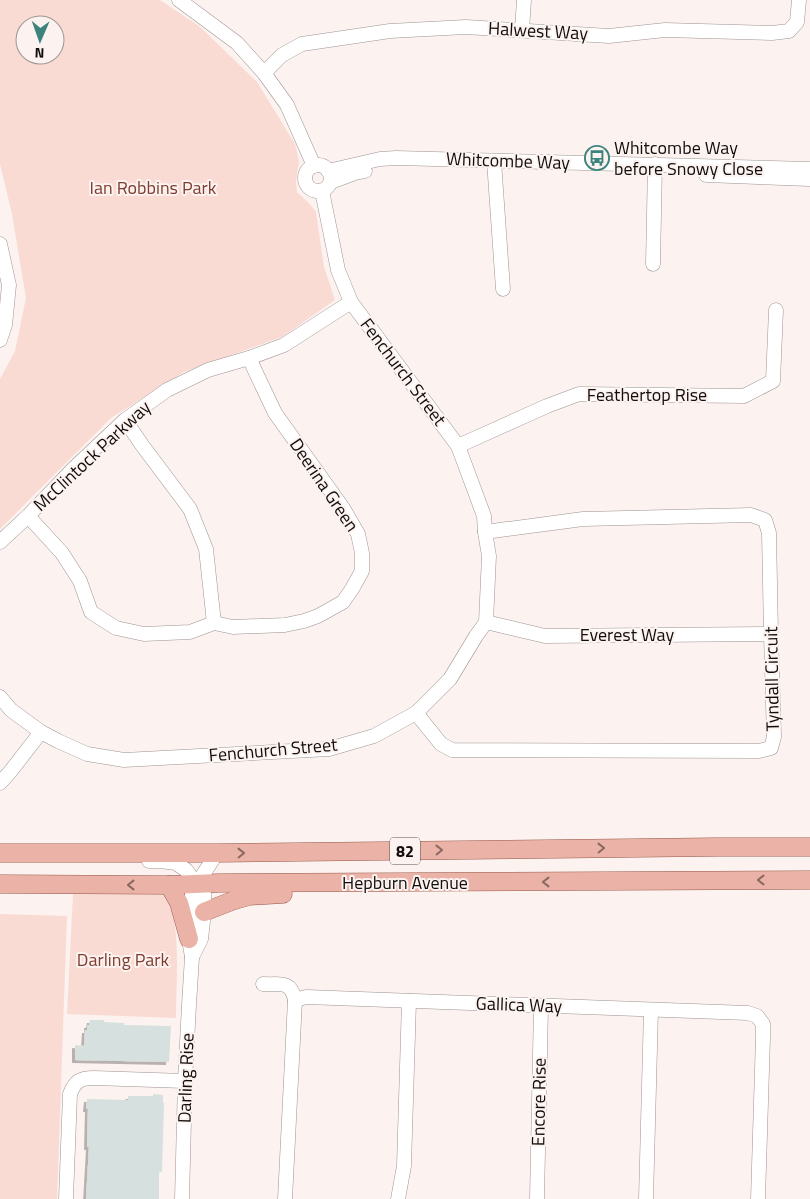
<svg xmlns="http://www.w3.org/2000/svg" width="810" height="1199" font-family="'Titillium Web',sans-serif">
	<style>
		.green { fill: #fadbd4; fill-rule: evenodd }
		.building { fill: #d6e1df; filter: url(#shadow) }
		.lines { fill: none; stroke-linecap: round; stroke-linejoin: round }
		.minor-casing { stroke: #9d9492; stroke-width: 15 }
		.major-casing { stroke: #96584b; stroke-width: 19 }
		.minor { stroke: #fff; stroke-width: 14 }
		.major { stroke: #ebb3a7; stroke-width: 18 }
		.oneway { stroke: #886861 }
		.labels { text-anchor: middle; stroke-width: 4; stroke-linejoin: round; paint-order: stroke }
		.shield { fill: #fcf2ef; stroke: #575250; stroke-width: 1 }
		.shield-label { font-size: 16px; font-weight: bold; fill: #100d0c }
		.street-label { font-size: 18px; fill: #100d0c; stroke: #fcf2ef }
		.poi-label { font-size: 18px; fill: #100d0c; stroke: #fcf2ef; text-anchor: start }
		.park-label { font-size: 18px; fill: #7d3c2f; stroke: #fcf2ef }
	</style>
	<defs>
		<filter id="shadow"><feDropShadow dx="-3" dy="3" stdDeviation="0" flood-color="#0004"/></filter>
	</defs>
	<rect width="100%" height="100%" fill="#fcf2ef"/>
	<g class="green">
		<path d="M0,0H160L199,26L257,82L295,144L299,161L296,181L297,192L309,203L316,212L324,267L335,300L282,337L184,372L111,418L0,529V379L15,351L26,298L12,214L0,164ZM25,25H55V55H25Z"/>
		<path d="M73,894H165C182,919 176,987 176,1018L67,1014Z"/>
		<polygon points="0,914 67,916 57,1199 0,1199"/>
	</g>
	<g class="building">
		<polygon points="90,1020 104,1020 104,1022 124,1023 124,1025 171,1026 169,1062 75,1060 75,1045 84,1046 85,1030 87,1030 87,1025 89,1025"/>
		<polygon points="153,1094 163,1095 163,1103 164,1103 162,1172 159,1172 159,1199 86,1199 89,1147 87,1147 88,1109 86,1109 87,1099 128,1100 128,1096 153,1096"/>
	</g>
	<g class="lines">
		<defs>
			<g id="minor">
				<polyline points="179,0 237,43 264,73 287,105 314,166"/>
				<polyline points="522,30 524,0"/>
				<polyline points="264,73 282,55 302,44 390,31 466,27 609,36 665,30 772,33 789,31 797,22 799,0"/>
				<polyline points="494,161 503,289"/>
				<circle cx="318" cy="178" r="13"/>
				<polyline points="328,171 380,159 396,158 810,169"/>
				<polyline points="706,175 810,179"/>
				<polyline points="331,182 355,173 365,171"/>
				<polyline points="0,244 9,285 5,325 0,340"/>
				<polyline points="653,264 655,164"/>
				<polyline points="125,420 142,445 190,509 206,549 214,623"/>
				<polyline points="458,446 547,406 579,394 744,396 773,381 776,310"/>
				<polyline points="28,516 62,553 80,581 91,612 116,628 144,634 190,632 214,623"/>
				<polyline points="0,542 28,516 73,469 125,420 167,390 208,370 249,358 284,345 351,302"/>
				<polyline points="486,622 545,636 771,634"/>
				<polyline points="214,623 233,627 285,625 304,621 318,616 343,602 352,589 362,571 362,553 358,534 343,508 275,413 249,358"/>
				<polyline points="0,697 11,710 41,732 58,741 87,754 124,760 329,749 374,736 416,713 450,679 476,636 486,622 489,556 485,532 484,516 458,446 351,302 338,270 322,191"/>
				<polyline points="416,713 441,744 452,750 759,751 771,748 774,737 771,634 769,533 765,520 751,515 583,519 485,532"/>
				<polyline points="0,783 10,772 41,732"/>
				<polyline points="149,861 160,861 176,863 186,870 204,894 204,912 201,939 192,957"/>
				<path d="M263,984C280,985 291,980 295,1000L285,1199"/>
				<polyline points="295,1000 306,997 748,1013 757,1016 763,1024 763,1037 758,1199"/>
				<path d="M66,1199L70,1094C75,1081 80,1078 94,1078L185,1081"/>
				<polyline points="182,1199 185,1081 189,1005 192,957 189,939 192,894 197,884 217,853"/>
				<polyline points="398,1199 404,1166 409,1001"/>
				<polyline points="537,1199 541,1006"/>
				<polyline points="646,1199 651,1010"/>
			</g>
			<g id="major">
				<polyline points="0,853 217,853 718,847 810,847"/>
				<polyline points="0,884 169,885 219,883 810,880"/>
				<polyline points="169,885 179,903 189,939"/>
				<polyline points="204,912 232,901 249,896 283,894"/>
			</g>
		</defs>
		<use href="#minor" class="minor-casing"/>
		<use href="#major" class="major-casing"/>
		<use href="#minor" class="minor"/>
		<use href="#major" class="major"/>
	</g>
	<defs><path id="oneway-chevron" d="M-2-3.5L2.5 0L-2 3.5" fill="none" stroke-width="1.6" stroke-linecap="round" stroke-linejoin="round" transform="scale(1.25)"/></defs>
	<g class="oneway">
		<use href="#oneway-chevron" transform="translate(601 848) rotate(-1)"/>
		<use href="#oneway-chevron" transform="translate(439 850) rotate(-1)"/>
		<use href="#oneway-chevron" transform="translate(241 853) rotate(-1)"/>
		<use href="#oneway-chevron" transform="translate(761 880) rotate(180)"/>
		<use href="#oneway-chevron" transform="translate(546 882) rotate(180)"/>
		<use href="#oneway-chevron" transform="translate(131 885) rotate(-180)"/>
	</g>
	<defs>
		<symbol id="bus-ring" viewBox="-11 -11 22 22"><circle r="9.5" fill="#fcf2ef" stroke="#3c837d" stroke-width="1.5"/><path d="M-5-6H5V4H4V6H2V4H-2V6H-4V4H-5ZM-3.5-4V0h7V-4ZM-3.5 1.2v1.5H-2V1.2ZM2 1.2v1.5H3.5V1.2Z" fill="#3c837d"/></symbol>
	</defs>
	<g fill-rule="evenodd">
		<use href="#bus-ring" x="583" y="144" width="28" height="28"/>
	</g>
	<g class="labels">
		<rect class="shield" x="390" y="837.5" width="30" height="27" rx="4"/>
		<g class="shield-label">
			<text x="405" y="857">82</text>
		</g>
		<g class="street-label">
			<text transform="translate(538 31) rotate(3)" y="6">Halwest Way</text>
			<text transform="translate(508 161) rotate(2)" y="6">Whitcombe Way</text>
			<text transform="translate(403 372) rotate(53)" y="6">Fenchurch Street</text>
			<text x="647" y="401">Feathertop Rise</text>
			<text transform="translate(92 456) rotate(-43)" y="6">McClintock Parkway</text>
			<text transform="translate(324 485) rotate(56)" y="6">Deerina Green</text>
			<text x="627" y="641">Everest Way</text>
			<text transform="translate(772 679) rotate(-91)" y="6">Tyndall Circuit</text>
			<text transform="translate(273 750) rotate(-5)" y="6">Fenchurch Street</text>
			<text x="405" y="889">Hepburn Avenue</text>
			<text transform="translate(519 1005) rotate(2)" y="6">Gallica Way</text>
			<text transform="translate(186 1078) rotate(-88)" y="6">Darling Rise</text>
			<text transform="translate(539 1102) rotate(-89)" y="6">Encore Rise</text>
		</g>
		<g class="poi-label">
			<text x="614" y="154">Whitcombe Way<tspan x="614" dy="21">before Snowy Close</tspan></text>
		</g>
		<g class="park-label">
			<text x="153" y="194">Ian Robbins Park</text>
			<text x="123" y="966">Darling Park</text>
		</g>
	</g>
	<g transform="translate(40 40) rotate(182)"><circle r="24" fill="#fcf2ef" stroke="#9e9694"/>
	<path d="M0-4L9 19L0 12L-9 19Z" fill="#3c837d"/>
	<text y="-8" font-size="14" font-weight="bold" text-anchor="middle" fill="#100d0c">N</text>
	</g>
</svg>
